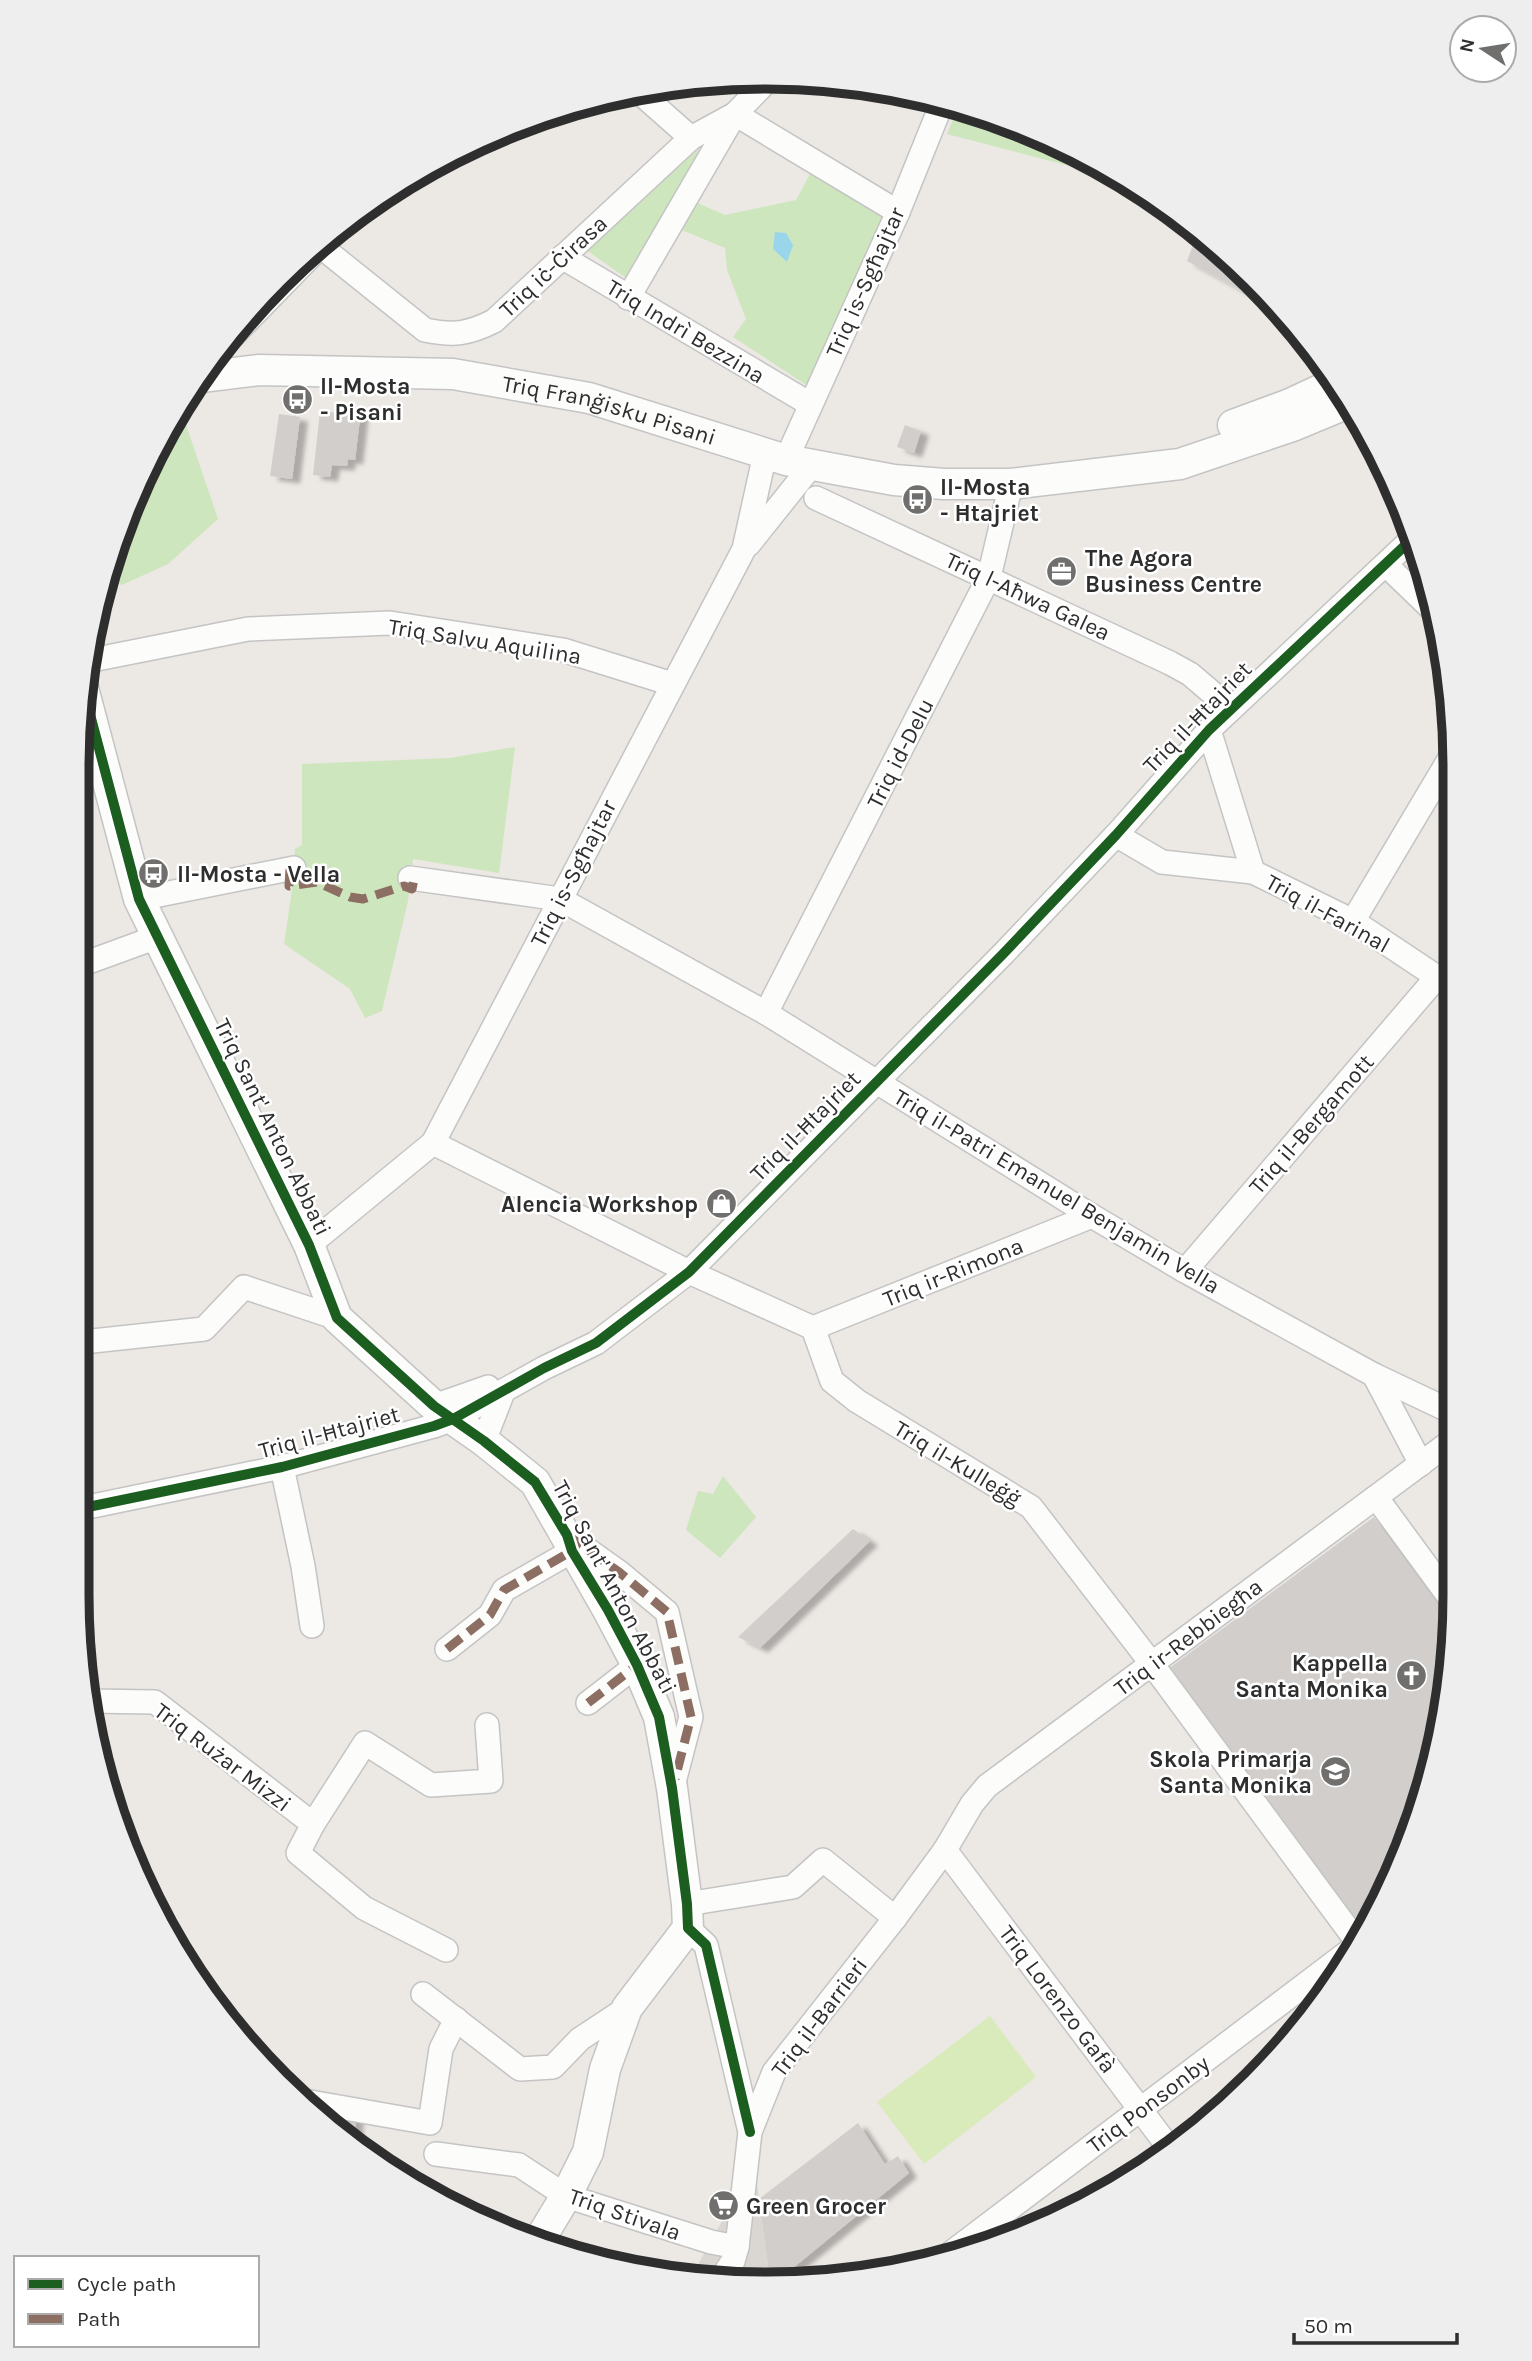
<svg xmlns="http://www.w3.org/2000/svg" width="1532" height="2361" font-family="Karla,sans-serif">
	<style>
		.green { fill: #cee6be }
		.pitch { fill: #d9eabb }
		.plaza { fill: #dad6d2 }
		.water { fill: #99d6ec }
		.building { fill: #d1cecb; filter: url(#shadow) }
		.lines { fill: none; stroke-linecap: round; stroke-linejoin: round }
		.minor-casing { stroke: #c5c4c5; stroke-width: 26 }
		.tertiary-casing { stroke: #c5c4c5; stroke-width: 33 }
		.minor { stroke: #fcfcfb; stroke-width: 23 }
		.tertiary { stroke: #fcfcfb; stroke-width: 30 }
		.quiet { stroke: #8d6e63; stroke-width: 9; stroke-dasharray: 18 9; stroke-linecap: butt }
		.cycleway-casing { stroke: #fff; stroke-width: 15 }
		.cycleway { stroke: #1b5e20; stroke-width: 10 }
		.labels { text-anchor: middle; stroke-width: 5; stroke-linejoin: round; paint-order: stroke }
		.street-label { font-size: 23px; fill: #2e2e2e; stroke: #fff }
		.poi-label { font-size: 23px; font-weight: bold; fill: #2e2e2e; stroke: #fff; text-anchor: start }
		.rim { fill: none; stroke: #2e2e2e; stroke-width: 9 }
	</style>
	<defs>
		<filter id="shadow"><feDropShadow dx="8" dy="4.5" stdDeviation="2" flood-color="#0004"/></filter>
	</defs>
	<rect width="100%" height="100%" fill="#ece8e4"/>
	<g class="green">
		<polygon points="958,107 987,113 1110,169 1127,181 947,134"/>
		<polygon points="700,148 629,280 585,249"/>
		<polygon points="810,174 888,218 811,388 733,337 746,319 727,270 725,248 677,228 693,201 725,215 796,200"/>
		<polygon points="183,416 218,519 168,564 122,585 109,578 130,502 170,421 172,418"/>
		<polygon points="515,747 499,873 413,859 408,901 382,1011 365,1018 350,989 284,944 292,890 295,849 302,845 302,764 450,758"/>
		<polygon points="723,1476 756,1517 720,1558 686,1530 698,1491 713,1494"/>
	</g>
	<polygon class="pitch" points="990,2016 1036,2077 924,2164 877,2102"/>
	<polygon class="plaza" points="750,2132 770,2281 721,2283 691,2277 731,2205"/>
	<polygon class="water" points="775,232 786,233 793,245 787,262 773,249"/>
	<g class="building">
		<polygon points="1198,232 1220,248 1249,279 1244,292 1187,261"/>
		<polygon points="339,407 361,410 355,460 348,459 347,466 332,465 330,477 313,475 320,411 338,413"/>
		<polygon points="279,414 300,417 292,479 270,476"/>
		<polygon points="905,425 921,431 914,453 897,447"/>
		<polygon points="1374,1517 1449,1619 1449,1685 1402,1859 1369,1920 1353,1917 1168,1669"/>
		<polygon points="853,1529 870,1541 760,1648 738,1637"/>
		<polygon points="312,2111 356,2113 354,2147 346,2141"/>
		<polygon points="858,2123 885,2164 898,2156 909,2173 777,2281 770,2281 759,2199"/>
	</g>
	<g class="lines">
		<defs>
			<g id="minor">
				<polyline points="639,92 691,138"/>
				<path d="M319,245L425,330C454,336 468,334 494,321L691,138L735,114L768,80"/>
				<polyline points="562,257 810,404"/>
				<polyline points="628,298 735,114 898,212"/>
				<polyline points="226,343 346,220"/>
				<polyline points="786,460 898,212 942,103"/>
				<polyline points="816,498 1170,663 1190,674 1230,708"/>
				<polyline points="749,544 812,465"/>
				<polyline points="1386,565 1436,613"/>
				<polyline points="87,661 248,629 390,623 563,650 672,684"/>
				<polyline points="1209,730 1253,872"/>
				<polyline points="1116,835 1162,862 1253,872 1353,921 1437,977 1452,989"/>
				<polyline points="410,878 560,899 766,1013 1092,1216 1185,1271 1374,1375 1450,1411"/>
				<polyline points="139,899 294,868"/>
				<polyline points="1353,921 1453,753"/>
				<polyline points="83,964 157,937"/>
				<polyline points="766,1013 989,577 1011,484"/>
				<polyline points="433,1143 689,1272 813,1328 832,1381 857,1401 1031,1507 1152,1664 1358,1943"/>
				<polyline points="309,1245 433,1143 744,549 765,454"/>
				<polyline points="1185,1271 1437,977"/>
				<polyline points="813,1328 1092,1216"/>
				<polyline points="83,1342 204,1329 244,1287 337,1318"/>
				<polyline points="1374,1375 1421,1464"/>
				<polyline points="434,1406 488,1387"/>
				<polyline points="484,1441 503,1392"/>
				<polyline points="282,1467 303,1566 312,1626"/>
				<polyline points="1376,1497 1450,1598"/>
				<polyline points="83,1508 282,1467 434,1426 453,1419 544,1368 596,1343 689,1272 1003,954 1116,835 1209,730 1413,538"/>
				<polyline points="567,1535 619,1572 667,1612 691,1717 674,1782"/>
				<polyline points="447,1649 490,1615 504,1590 572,1551"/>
				<polyline points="87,1701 155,1702 313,1824 365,1743 431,1785 491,1781 487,1725"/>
				<polyline points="588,1703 637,1665"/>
				<polyline points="313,1824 298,1853 364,1908 446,1950"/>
				<polyline points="945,1850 1170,2149"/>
				<polyline points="687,1904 793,1887 823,1860 895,1918"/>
				<polyline points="688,1928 706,1945 750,2132"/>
				<polyline points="423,1994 520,2069 553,2067 580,2039 627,2008"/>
				<polyline points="299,2100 430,2123 441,2049 456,2019"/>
				<polyline points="436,2154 519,2165 566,2196 711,2242 737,2247"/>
				<polyline points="939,2262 1356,1946"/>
				<polyline points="719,2282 733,2261 737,2247 750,2132 774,2072 895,1918 945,1850 972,1804 987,1786 1450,1442"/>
			</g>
			<g id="tertiary">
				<path id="s1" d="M201,377L259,370L453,374L589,398L786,460L894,480L944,484H1011L1180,464L1295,425L1348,403"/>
				<polyline points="1233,425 1290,404 1335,383"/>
				<polyline points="83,688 139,899 309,1245 337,1318 434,1406 484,1441 535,1482 608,1610 637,1665 659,1717 672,1788 687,1904 688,1928 627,2008 605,2069 588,2152 566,2196 537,2244"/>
			</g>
		</defs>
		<use href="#minor" class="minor-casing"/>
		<use href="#tertiary" class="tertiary-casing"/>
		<use href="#minor" class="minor"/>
		<use href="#tertiary" class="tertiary"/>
		<g class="quiet">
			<polyline points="290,869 289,886 317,882 350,897 363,899 404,886 412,889 414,879"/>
			<polyline points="567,1535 619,1572 667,1612 691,1717 675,1779"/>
			<polyline points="447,1649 490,1615 504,1590 572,1551"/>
			<polyline points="588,1703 637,1665"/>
		</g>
		<defs>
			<g id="cycleway">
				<polyline points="83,688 139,899 309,1245 337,1318 434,1406 484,1441 535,1482 567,1535 572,1551 608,1610 637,1665 659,1717 672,1788 687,1904 688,1928 706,1945 750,2132"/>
				<polyline points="83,1508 282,1467 434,1426 453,1419 544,1368 596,1343 689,1272 1003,954 1116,835 1209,730 1413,538"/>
			</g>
		</defs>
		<use href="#cycleway" class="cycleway-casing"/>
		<use href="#cycleway" class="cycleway"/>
	</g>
	<defs>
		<symbol id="bus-disc" viewBox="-11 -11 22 22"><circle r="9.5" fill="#706f6e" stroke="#fff"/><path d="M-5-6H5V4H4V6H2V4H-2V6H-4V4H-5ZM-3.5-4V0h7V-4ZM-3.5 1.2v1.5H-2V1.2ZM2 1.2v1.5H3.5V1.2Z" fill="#fff"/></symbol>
		<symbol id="office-disc" viewBox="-11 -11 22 22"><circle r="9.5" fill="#706f6e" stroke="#fff"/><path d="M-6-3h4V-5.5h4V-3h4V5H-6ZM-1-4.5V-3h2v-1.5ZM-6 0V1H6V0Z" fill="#fff"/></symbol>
		<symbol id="shop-disc" viewBox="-11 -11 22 22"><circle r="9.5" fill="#706f6e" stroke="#fff"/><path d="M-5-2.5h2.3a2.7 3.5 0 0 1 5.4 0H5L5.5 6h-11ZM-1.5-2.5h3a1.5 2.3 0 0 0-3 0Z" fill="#fff"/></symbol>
		<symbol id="church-disc" viewBox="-11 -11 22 22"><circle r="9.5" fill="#706f6e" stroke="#fff"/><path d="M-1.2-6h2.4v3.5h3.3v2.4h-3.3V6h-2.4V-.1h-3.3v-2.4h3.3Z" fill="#fff"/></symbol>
		<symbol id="school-disc" viewBox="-11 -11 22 22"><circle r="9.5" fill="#706f6e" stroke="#fff"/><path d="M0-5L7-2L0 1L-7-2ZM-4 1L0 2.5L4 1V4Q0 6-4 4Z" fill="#fff"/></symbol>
		<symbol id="supermarket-disc" viewBox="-11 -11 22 22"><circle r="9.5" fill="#706f6e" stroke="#fff"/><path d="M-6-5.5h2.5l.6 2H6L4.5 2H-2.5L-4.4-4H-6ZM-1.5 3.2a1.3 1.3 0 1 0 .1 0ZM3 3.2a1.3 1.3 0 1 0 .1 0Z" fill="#fff"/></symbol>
	</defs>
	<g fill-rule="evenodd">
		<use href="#bus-disc" x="280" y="382" width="35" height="35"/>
		<use href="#bus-disc" x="900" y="482" width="35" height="35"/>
		<use href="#office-disc" x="1044" y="554" width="35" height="35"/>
		<use href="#bus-disc" x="136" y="856" width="35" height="35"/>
		<use href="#shop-disc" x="704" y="1186" width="35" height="35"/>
		<use href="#church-disc" x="1394" y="1658" width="35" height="35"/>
		<use href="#school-disc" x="1318" y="1754" width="35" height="35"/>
		<use href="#supermarket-disc" x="706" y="2188" width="35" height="35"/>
	</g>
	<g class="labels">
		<g class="street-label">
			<text transform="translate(553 266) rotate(-43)" y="8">Triq iċ-Ċirasa</text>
			<text transform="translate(865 282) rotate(-66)" y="8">Triq is-Sgħajtar</text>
			<text transform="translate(686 331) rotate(31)" y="8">Triq Indrì Bezzina</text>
			<text dy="8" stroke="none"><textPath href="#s1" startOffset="413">Triq Franġisku Pisani</textPath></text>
			<text transform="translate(1028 596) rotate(25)" y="8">Triq l-Aħwa Galea</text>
			<text transform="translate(485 641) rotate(9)" y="8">Triq Salvu Aquilina</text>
			<text transform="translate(1197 717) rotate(-46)" y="8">Triq il-Ħtajriet</text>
			<text transform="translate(900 753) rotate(-63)" y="8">Triq id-Delu</text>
			<text transform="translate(573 873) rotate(-63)" y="8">Triq is-Sgħajtar</text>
			<text transform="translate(1328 913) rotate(29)" y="8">Triq il-Farinal</text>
			<text transform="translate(1311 1124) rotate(-49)" y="8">Triq il-Bergamott</text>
			<text transform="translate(805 1126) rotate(-45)" y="8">Triq il-Ħtajriet</text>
			<text transform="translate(273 1127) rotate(64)" y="8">Triq Sant' Anton Abbati</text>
			<text transform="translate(1057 1191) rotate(31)" y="8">Triq il-Patri Emanuel Benjamin Vella</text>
			<text transform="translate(953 1272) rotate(-22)" y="8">Triq ir-Rimona</text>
			<text transform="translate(329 1432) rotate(-15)" y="8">Triq il-Ħtajriet</text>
			<text transform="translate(958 1463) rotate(31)" y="8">Triq il-Kulleġġ</text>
			<text transform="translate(615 1587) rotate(62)" y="8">Triq Sant' Anton Abbati</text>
			<text transform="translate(1188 1637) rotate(-37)" y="8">Triq ir-Rebbiegħa</text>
			<text transform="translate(223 1757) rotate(37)" y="8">Triq Rużar Mizzi</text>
			<text transform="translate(1058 1999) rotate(53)" y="8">Triq Lorenzo Gafà</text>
			<text transform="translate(819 2017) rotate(-53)" y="8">Triq il-Barrieri</text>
			<text transform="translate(1148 2104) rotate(-37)" y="8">Triq Ponsonby</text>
			<text transform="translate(625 2214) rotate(19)" y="8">Triq Stivala</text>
		</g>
		<g class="poi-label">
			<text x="320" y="394">Il-Mosta<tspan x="320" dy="26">- Pisani</tspan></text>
			<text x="940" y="495">Il-Mosta<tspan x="940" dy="26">- Ħtajriet</tspan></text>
			<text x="1085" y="566">The Agora<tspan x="1085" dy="26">Business Centre</tspan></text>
			<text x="177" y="882">Il-Mosta - Vella</text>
			<text x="698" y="1212" text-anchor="end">Alencia Workshop</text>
			<text x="1388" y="1671" text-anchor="end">Kappella<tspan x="1388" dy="26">Santa Monika</tspan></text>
			<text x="1312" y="1767" text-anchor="end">Skola Primarja<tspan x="1312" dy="26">Santa Monika</tspan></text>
			<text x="746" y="2214">Green Grocer</text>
		</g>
	</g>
	<path d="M0 0H1532V2361H0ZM766 89H766A677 677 0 0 1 1443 766V1595A677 677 0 0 1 766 2272H766A677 677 0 0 1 89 1595V766A677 677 0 0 1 766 89Z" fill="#eee" fill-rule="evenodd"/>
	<path class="rim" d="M766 89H766A677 677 0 0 1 1443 766V1595A677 677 0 0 1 766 2272H766A677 677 0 0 1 89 1595V766A677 677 0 0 1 766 89Z"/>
	<rect x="14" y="2256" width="245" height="91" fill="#ffffff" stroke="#ababab" stroke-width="2"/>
	<rect x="28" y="2279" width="35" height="10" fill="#1b5e20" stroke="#ababab" stroke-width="2"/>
	<text x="77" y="2291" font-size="21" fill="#2e2e2e">Cycle path</text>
	<rect x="28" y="2314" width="35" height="10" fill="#8d6e63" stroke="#ababab" stroke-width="2"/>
	<text x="77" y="2326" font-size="21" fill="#2e2e2e">Path</text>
	<g transform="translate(1483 49) rotate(282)"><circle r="33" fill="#ffffff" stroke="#ababab" stroke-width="2"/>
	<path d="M0-5L12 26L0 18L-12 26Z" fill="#706f6e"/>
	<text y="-10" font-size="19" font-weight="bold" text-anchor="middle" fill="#2e2e2e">N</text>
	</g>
	<path d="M1294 2333v10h163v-10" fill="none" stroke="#2e2e2e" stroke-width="3.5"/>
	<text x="1304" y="2333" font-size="21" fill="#2e2e2e" stroke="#ffffff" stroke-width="5" paint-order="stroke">50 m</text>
</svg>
